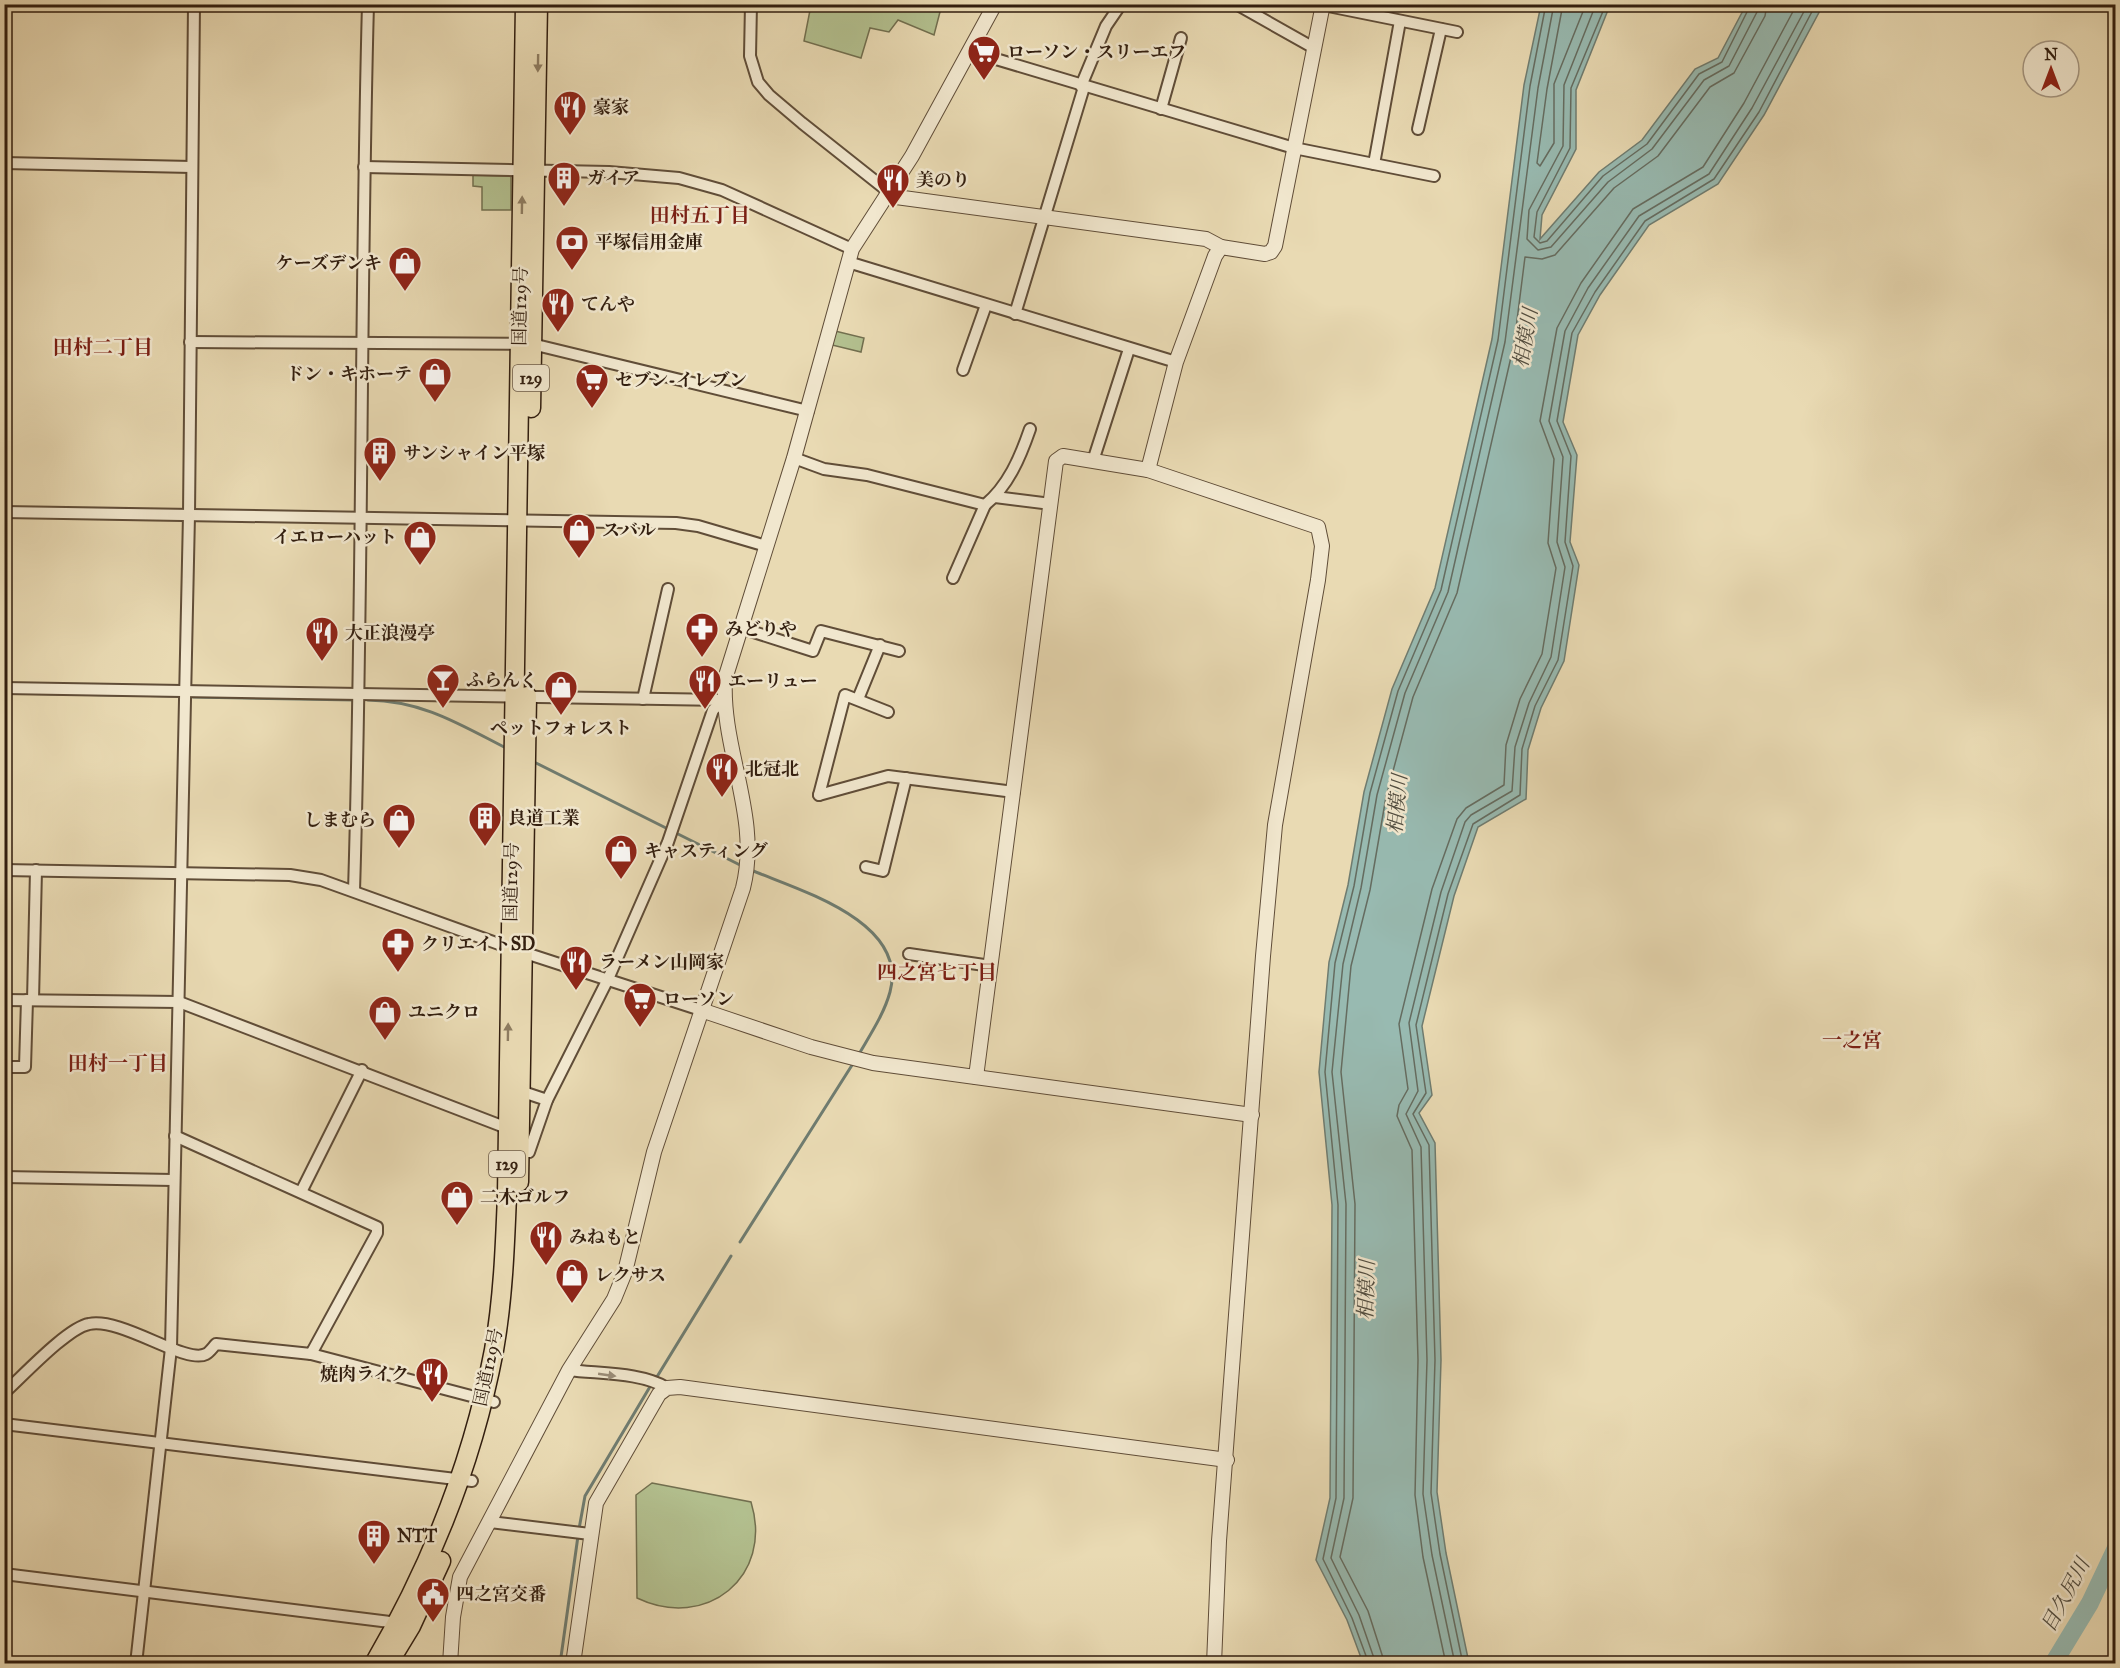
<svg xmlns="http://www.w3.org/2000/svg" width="2120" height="1668" font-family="'IM FELL Great Primer','Noto Serif JP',serif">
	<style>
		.green { fill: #b3c08f; stroke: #726f4f; stroke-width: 1.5 }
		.water { fill: #98bab1; stroke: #6f7c70; stroke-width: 1.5 }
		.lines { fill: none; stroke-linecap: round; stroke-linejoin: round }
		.shore { stroke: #656c60; stroke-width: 1.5 }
		.stream { stroke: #6f7c70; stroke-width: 3 }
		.river { stroke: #98bab1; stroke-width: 18 }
		.minor-casing { stroke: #604d38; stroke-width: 14 }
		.tertiary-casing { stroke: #604d38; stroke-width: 16 }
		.trunk-casing { stroke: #321e0f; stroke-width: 21 }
		.minor { stroke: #f1e7ce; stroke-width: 10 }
		.tertiary { stroke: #f1e7ce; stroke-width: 14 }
		.trunk { stroke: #e9dab3; stroke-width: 18 }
		.oneway { fill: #8e7c61 }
		.oneway2 { fill: #9b8d78 }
		.labels { text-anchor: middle; stroke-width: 5; stroke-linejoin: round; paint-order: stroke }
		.shield { fill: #f1e7ce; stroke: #6b5a48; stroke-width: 1.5 }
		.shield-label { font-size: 16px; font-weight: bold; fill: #321e0f }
		.poi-label { font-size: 18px; font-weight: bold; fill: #321e0f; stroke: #f1e7ce; text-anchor: start }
		.street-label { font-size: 18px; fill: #321e0f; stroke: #f1e7ce }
		.neighbourhood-label { font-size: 20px; font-weight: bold; fill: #7a1f14; stroke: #f1e7ce }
		.water-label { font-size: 20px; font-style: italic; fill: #514d40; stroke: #f1e7ce }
	</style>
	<rect width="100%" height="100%" fill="#e9dab3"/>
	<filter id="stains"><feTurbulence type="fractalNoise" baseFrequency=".00333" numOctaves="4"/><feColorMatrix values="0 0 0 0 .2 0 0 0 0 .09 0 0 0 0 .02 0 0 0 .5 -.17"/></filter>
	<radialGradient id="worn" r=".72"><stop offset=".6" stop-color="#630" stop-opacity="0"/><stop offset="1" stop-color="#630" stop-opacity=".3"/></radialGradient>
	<g class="green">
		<polygon points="924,5 941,8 934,35 898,20 889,32 870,28 861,58 804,41 811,5"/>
		<polygon points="473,175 511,176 511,210 482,210 482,187 473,186"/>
		<polygon points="835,331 864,338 861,352 832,345"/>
		<path d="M652,1483L751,1502C774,1577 706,1631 637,1598L636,1495Z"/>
	</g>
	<polygon class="water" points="1541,5 1615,5 1608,10 1576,90 1576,149 1542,215 1540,239 1599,172 1642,140 1695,69 1718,58 1746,5 1823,5 1764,115 1718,184 1649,225 1600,295 1578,335 1563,422 1577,455 1570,542 1579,565 1564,661 1541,708 1528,750 1526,799 1478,827 1454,896 1422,1026 1432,1095 1419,1113 1435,1143 1441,1360 1437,1492 1446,1553 1469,1663 1363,1663 1347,1620 1316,1560 1330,1498 1332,1205 1319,1072 1329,962 1348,885 1364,792 1392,689 1435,588 1492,339 1524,85"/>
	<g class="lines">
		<g class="shore">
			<polyline points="1563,4 1547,89 1537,163 1540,166 1554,143 1554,84 1586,4"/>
			<polyline points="1596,4 1564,85 1563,146 1529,210 1527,239 1538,250 1551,247 1608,182 1652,149 1704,80 1729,66 1757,12 1758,4"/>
			<polyline points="1606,4 1571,88 1570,148 1537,212 1534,237 1540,243 1547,241 1603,176 1647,144 1699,74 1722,62 1751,4"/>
			<polyline points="1369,1664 1352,1618 1323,1559 1336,1498 1338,1205 1325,1072 1335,963 1354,886 1370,793 1398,691 1441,590 1498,340 1530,86 1546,4"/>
			<polyline points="1376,1664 1359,1615 1331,1558 1344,1498 1346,1204 1332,1072 1343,964 1361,888 1377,795 1405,693 1448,592 1505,342 1538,88 1554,4"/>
			<polyline points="1385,1664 1368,1611 1340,1557 1353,1498 1355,1204 1341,1072 1351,966 1370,890 1386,797 1413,697 1457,593 1514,344 1525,257 1542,259 1555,255 1614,188 1658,156 1710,87 1734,73 1765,16 1767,4"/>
			<polyline points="1446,1664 1423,1557 1415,1495 1418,1360 1412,1150 1397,1116 1399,1105 1408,1089 1399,1024 1432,889 1457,819 1466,808 1504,785 1506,745 1520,699 1542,654 1556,568 1548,543 1554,459 1540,421 1557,328 1581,283 1633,209 1703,167 1744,103 1797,4"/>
			<polyline points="1455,1664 1432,1555 1423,1494 1427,1360 1421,1147 1406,1114 1418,1091 1409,1023 1441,892 1465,822 1471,815 1512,791 1515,747 1529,703 1551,657 1565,567 1557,542 1563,457 1549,421 1565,331 1588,288 1639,216 1709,174 1752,108 1808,4"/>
			<polyline points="1463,1664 1440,1554 1431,1493 1435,1360 1429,1145 1413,1114 1426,1093 1416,1025 1448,894 1473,824 1520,795 1522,749 1535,706 1558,660 1573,566 1565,542 1571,456 1557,421 1572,333 1595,292 1645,221 1714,179 1759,112 1816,4"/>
		</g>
		<g class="stream">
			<polyline points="4,693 178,696"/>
			<polyline points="193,697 355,700"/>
			<path d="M368,700C423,701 459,724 506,748"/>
			<polyline points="534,762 668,829"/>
			<polyline points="676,833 742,866"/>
			<path d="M751,870C798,890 909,921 890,992C884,1014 870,1035 859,1054"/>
			<polyline points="740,1242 854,1062"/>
			<polyline points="655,1380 731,1256"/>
			<polyline points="579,1529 585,1496 651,1385"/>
			<polyline points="560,1664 578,1536"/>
		</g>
		<polyline class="river" points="2053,1664 2090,1603 2116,1548"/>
		<defs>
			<g id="minor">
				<polyline points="751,4 750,56 758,82 769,95 802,123 889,192"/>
				<polyline points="1236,4 1314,48"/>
				<polyline points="1323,5 1457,32"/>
				<polyline points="969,51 1294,148 1434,176"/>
				<polyline points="1081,86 1106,26 1121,4"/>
				<polyline points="1161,109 1181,38"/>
				<polyline points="1418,129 1441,29"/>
				<polyline points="4,163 192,167"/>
				<polyline points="1374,164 1400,21"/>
				<polyline points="364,167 609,172 679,178 722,190 852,249"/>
				<polyline points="848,262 1176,362"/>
				<polyline points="1015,314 1084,87"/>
				<polyline points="190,342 532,344 808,411"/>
				<polyline points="963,370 986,305"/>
				<path d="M794,458L824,469L867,475L985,505C1008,486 1020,458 1030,429"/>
				<polyline points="1093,461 1129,349"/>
				<polyline points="995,497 1051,504"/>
				<polyline points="4,512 676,523 698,526 766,546"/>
				<polyline points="953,578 985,505"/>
				<polyline points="741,628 813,651 821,631 899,651"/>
				<polyline points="4,688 724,700"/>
				<polyline points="643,699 668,589"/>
				<polyline points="858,699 880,645"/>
				<polyline points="819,795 888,776 1014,792"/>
				<polyline points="819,795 845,695 888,712"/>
				<polyline points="866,867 883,871 906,778"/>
				<polyline points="4,870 290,875 321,880 510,948 704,1011"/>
				<path d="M354,891C363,596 360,300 368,4"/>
				<polyline points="909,954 991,966"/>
				<polyline points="4,1000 179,1002 507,1128"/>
				<polyline points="33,1000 36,870"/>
				<polyline points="4,1067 25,1067 27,1000"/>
				<polyline points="520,1091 547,1100"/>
				<polyline points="520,1152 529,1152 547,1100 608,979 668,842 713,710 724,700"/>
				<polyline points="4,1177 173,1180"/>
				<polyline points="301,1192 362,1070"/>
				<polyline points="311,1354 494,1402"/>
				<path d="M569,1370C599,1374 641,1372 667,1388"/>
				<path d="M4,1393C22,1377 67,1328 89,1324C122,1317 186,1365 206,1354C210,1352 213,1347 216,1344L311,1354L377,1233V1227L175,1136"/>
				<polyline points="4,1424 472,1481"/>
				<polyline points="490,1522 590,1534"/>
				<polyline points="4,1574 398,1623"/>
				<polyline points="136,1664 171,1348 189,515 194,4"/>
			</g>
			<g id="tertiary">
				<polyline points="889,192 896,197 1206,239 1221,247"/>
				<polyline points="1148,470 1176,362 1215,256 1221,247 1265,254 1271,252 1275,246 1323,4"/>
				<polyline points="704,1011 811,1047 873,1063 1252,1115"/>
				<polyline points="976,1077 1056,461 1063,456 1148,470 1318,527 1322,546 1318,580 1275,825 1263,956 1219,1541 1214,1664"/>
				<path d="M450,1664L453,1617L460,1577L569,1370L614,1299L625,1272L654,1152L743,888C761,817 721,750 725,679L794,458L852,249L912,156L995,4"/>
				<polyline points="573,1664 596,1503 659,1394 667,1388 680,1387 1227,1460"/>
			</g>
			<g id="trunk">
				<polyline points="531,408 538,4"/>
				<polyline points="519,1182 527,696"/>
				<path d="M374,1664C431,1566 473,1461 494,1350C503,1299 505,1247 507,1195L525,4"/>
				<polyline points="388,1664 411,1626 441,1561"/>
			</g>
		</defs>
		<use href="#minor" class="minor-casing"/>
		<use href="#tertiary" class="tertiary-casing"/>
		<use href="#trunk" class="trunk-casing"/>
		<use href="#minor" class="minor"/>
		<use href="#tertiary" class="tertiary"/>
		<use href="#trunk" class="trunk"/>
	</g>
	<defs><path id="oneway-solid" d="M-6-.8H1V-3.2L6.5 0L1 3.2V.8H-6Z" transform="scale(1.5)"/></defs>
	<g class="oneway">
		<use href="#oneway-solid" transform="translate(538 63) rotate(91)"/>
		<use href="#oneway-solid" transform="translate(522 205) rotate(-89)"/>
		<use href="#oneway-solid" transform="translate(508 1032) rotate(-89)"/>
	</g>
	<use class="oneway2" href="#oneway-solid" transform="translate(607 1375) rotate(8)"/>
	<defs>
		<symbol id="supermarket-pin" viewBox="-11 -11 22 30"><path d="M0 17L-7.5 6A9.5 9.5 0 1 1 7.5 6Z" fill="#8f2418" stroke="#f1e7ce"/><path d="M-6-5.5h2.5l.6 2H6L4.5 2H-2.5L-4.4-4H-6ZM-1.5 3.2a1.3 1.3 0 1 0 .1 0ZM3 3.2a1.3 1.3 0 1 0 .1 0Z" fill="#fff"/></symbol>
		<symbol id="restaurant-pin" viewBox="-11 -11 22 30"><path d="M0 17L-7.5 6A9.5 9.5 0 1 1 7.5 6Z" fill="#8f2418" stroke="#f1e7ce"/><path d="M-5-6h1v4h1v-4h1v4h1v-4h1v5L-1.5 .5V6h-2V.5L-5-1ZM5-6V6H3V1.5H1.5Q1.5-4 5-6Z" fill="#fff"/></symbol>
		<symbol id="building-pin" viewBox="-11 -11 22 30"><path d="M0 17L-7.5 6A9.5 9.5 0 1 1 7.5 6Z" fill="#8f2418" stroke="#f1e7ce"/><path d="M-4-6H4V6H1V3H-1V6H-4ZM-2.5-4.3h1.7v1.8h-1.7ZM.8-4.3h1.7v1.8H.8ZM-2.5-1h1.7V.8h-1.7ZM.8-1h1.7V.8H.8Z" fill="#fff"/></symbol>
		<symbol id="bank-pin" viewBox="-11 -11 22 30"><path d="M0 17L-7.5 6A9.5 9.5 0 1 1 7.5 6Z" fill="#8f2418" stroke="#f1e7ce"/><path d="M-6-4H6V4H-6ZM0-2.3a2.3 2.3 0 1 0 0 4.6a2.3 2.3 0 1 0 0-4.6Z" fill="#fff"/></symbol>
		<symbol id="shop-pin" viewBox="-11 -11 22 30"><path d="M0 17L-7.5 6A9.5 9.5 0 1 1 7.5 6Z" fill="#8f2418" stroke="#f1e7ce"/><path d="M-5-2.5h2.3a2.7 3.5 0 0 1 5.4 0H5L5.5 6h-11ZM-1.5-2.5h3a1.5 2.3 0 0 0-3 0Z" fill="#fff"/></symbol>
		<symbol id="pharmacy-pin" viewBox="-11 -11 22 30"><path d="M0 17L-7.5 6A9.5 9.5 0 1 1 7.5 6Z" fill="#8f2418" stroke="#f1e7ce"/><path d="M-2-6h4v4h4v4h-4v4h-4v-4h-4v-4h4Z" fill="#fff"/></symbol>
		<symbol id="bar-pin" viewBox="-11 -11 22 30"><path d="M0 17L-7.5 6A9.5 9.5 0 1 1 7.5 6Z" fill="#8f2418" stroke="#f1e7ce"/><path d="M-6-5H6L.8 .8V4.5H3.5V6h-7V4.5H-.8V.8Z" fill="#fff"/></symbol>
		<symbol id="civic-pin" viewBox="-11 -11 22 30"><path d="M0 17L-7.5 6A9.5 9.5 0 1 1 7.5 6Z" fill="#8f2418" stroke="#f1e7ce"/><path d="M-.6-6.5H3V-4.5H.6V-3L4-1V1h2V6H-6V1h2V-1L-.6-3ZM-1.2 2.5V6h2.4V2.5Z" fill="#fff"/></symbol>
	</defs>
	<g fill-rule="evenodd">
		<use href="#supermarket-pin" x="965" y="33" width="38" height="52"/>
		<use href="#restaurant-pin" x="551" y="88" width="38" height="52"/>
		<use href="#building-pin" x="545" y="159" width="38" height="52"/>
		<use href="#restaurant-pin" x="874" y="161" width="38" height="52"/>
		<use href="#bank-pin" x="553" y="223" width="38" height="52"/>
		<use href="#shop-pin" x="386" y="244" width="38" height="52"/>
		<use href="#restaurant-pin" x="539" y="285" width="38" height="52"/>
		<use href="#shop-pin" x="416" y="355" width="38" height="52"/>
		<use href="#supermarket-pin" x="573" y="361" width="38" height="52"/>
		<use href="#building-pin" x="361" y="434" width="38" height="52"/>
		<use href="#shop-pin" x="560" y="511" width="38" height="52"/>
		<use href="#shop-pin" x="401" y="518" width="38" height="52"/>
		<use href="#pharmacy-pin" x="683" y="610" width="38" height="52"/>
		<use href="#restaurant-pin" x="303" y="614" width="38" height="52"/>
		<use href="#bar-pin" x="424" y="661" width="38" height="52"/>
		<use href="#restaurant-pin" x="686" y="662" width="38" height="52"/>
		<use href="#shop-pin" x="542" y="668" width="38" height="52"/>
		<use href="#restaurant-pin" x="703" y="750" width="38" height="52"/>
		<use href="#building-pin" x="466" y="799" width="38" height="52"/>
		<use href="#shop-pin" x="380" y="801" width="38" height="52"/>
		<use href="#shop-pin" x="602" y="832" width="38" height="52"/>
		<use href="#pharmacy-pin" x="379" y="925" width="38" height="52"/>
		<use href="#restaurant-pin" x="557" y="943" width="38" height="52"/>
		<use href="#supermarket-pin" x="621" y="980" width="38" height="52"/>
		<use href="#shop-pin" x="366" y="993" width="38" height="52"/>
		<use href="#shop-pin" x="438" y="1178" width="38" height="52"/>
		<use href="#restaurant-pin" x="527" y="1218" width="38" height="52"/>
		<use href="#shop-pin" x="553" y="1256" width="38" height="52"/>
		<use href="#restaurant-pin" x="413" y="1355" width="38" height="52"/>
		<use href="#building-pin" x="355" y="1517" width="38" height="52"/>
		<use href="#civic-pin" x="414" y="1575" width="38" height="52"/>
	</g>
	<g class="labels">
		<g class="shield">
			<rect x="513" y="365" width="36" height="26" rx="4.5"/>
			<rect x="489" y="1151" width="36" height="26" rx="4.5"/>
		</g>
		<g class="shield-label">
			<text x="531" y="384">129</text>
			<text x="507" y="1170">129</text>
		</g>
		<g class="poi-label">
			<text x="1007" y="58">ローソン・スリーエフ</text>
			<text x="593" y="113">豪家</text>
			<text x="587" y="184">ガイア</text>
			<text x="916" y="186">美のり</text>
			<text x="595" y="248">平塚信用金庫</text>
			<text x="382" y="269" text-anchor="end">ケーズデンキ</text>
			<text x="581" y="310">てんや</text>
			<text x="412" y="380" text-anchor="end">ドン・キホーテ</text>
			<text x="615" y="386">セブン-イレブン</text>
			<text x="403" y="459">サンシャイン平塚</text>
			<text x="602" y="536">スバル</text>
			<text x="397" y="543" text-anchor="end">イエローハット</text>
			<text x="725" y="635">みどりや</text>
			<text x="345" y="639">大正浪漫亭</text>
			<text x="466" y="686">ふらんく</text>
			<text x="728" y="687">エーリュー</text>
			<text x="561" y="734" text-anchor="middle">ペットフォレスト</text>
			<text x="745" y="775">北冠北</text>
			<text x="508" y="824">良道工業</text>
			<text x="376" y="826" text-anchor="end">しまむら</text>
			<text x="644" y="857">キャスティング</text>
			<text x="421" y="950">クリエイトSD</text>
			<text x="599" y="968">ラーメン山岡家</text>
			<text x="663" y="1005">ローソン</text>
			<text x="408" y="1018">ユニクロ</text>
			<text x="480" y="1203">二木ゴルフ</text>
			<text x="569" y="1243">みねもと</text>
			<text x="595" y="1281">レクサス</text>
			<text x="409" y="1380" text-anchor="end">焼肉ライク</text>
			<text x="397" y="1542">NTT</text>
			<text x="456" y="1600">四之宮交番</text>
		</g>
		<g class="street-label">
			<text transform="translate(520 306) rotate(-89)" y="6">国道129号</text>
			<text transform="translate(511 882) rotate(-89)" y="6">国道129号</text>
			<text transform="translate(488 1367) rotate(-78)" y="6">国道129号</text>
		</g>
		<g class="neighbourhood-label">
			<text x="700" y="222">田村五丁目</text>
			<text x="103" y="354">田村二丁目</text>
			<text x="937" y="979">四之宮七丁目</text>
			<text x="1852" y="1047">一之宮</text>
			<text x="118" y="1070">田村一丁目</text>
		</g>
		<g class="water-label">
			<text transform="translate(1525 338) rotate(-80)" y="7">相模川</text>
			<text transform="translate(1397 804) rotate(-85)" y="7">相模川</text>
			<text transform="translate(1366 1290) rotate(-88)" y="7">相模川</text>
			<text transform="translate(2065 1595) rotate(-62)" y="7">目久尻川</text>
		</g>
	</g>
	<rect width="2120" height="1668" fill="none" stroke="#e9dab3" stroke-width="24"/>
	<rect x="6" y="6" width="2108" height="1656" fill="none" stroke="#321e0f" stroke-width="3"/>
	<rect x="12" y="12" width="2096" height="1644" fill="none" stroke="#321e0f" stroke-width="1.5"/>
	<g transform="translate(2051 69)"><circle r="28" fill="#f1e7ce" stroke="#a59782" stroke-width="1.5"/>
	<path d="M0-4.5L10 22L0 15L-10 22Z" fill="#8f2418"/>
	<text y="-9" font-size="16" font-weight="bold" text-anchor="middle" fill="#321e0f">N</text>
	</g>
	<rect width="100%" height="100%" filter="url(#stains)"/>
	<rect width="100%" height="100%" fill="url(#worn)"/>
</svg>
